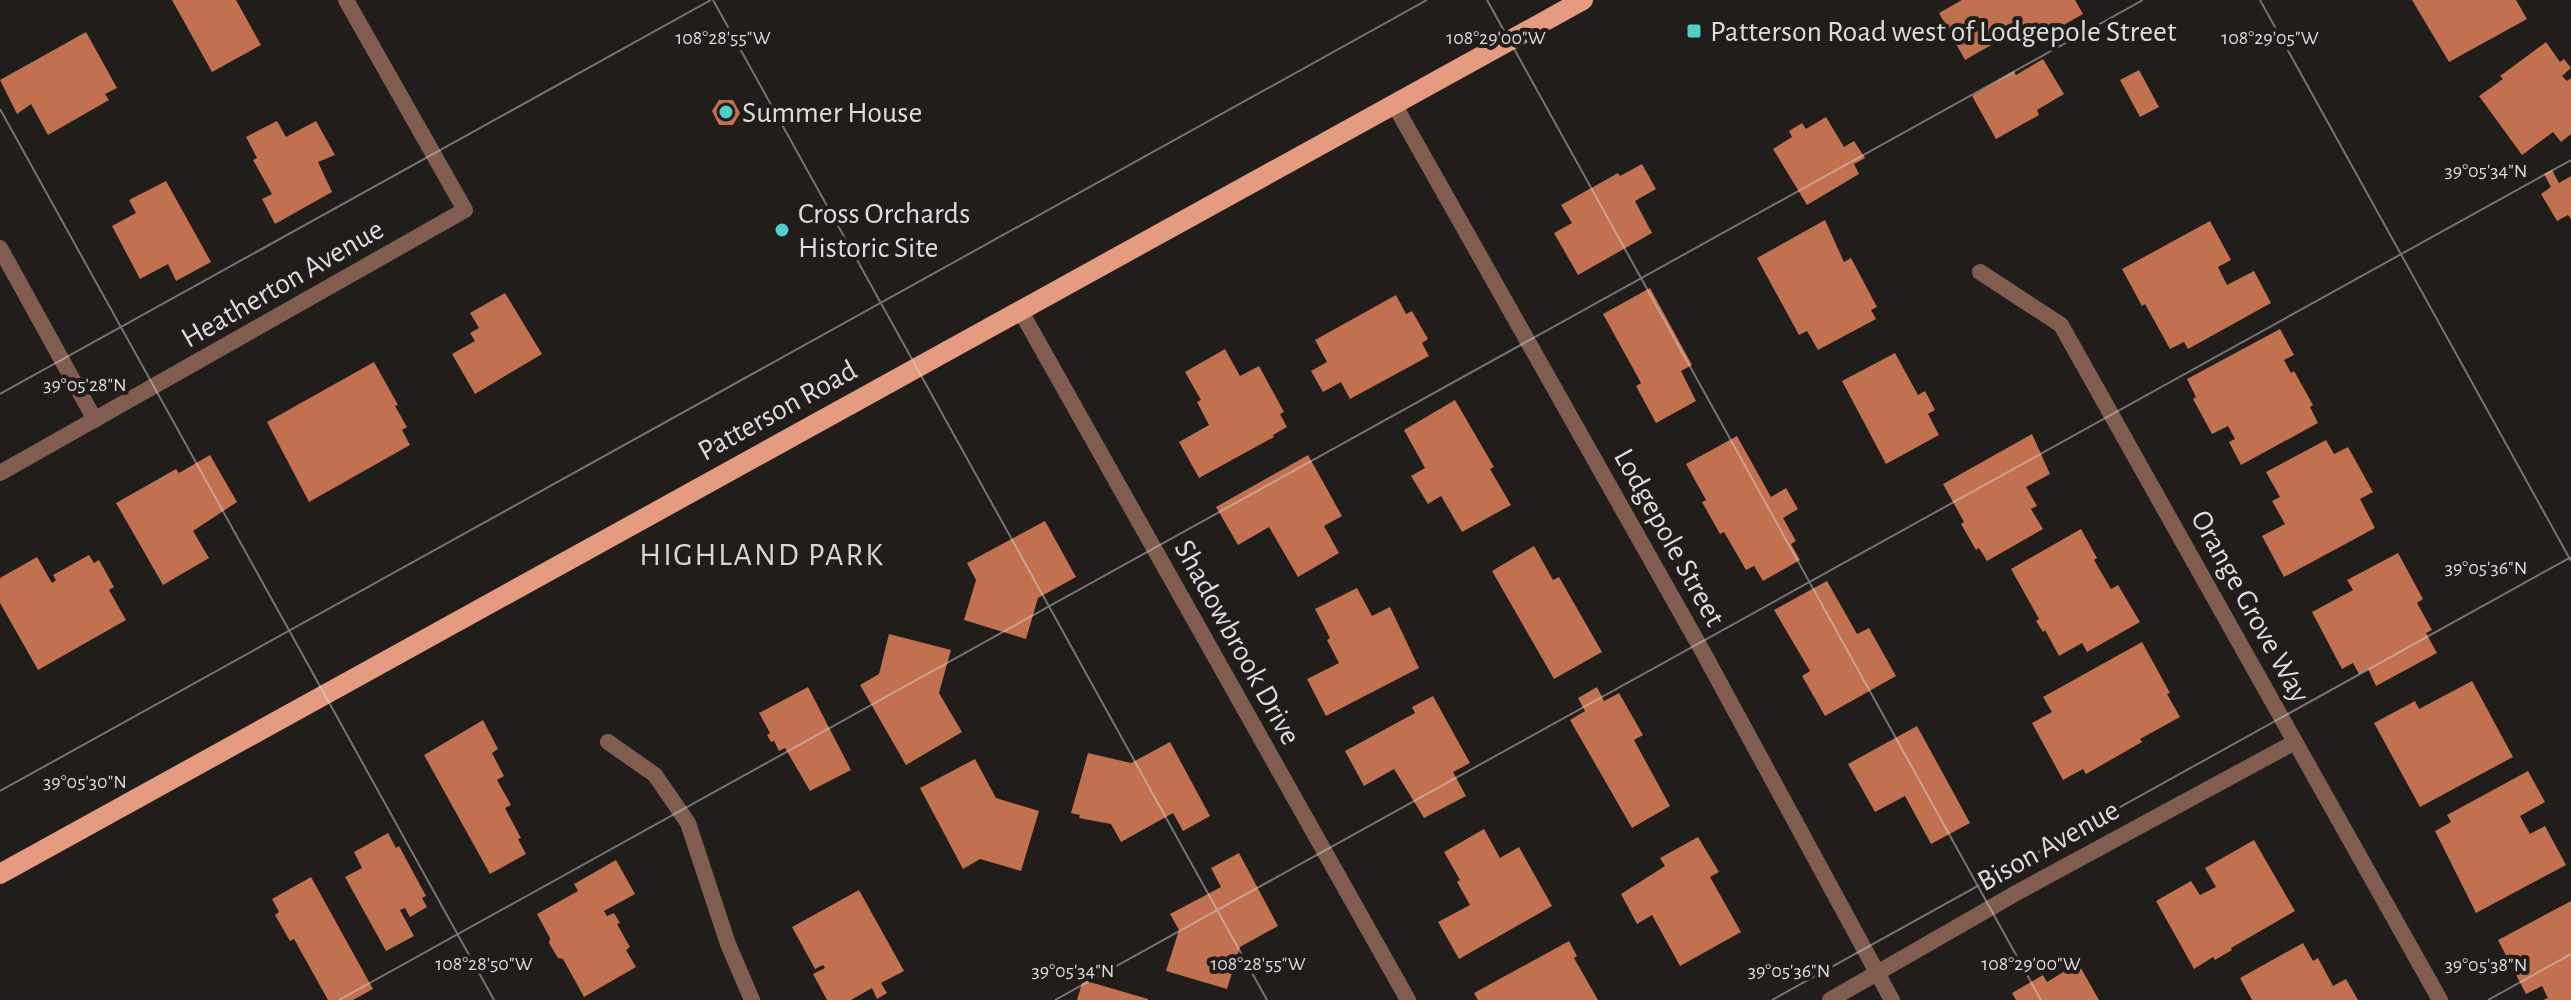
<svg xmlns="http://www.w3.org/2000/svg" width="2571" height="1000" font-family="'Alegreya Sans',sans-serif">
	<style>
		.building { fill: #c17050 }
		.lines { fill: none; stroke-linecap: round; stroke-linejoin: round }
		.minor { stroke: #805d4f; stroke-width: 16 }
		.primary { stroke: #e49b80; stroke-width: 20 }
		.ticks { fill: none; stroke: #dfdcdb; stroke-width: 2; stroke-opacity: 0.45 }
		.poi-dot { fill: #53cdc9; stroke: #211d1b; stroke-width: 3 }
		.labels { text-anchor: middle; stroke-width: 8; stroke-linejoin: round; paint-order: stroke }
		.poi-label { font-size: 30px; fill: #dfdcdb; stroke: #211d1b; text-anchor: start }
		.street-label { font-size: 30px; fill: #dfdcdb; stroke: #211d1b }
		.neighbourhood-label { font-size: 32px; letter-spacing: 2px; fill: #dad4d2; stroke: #211d1b }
		.ticks-label { font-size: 20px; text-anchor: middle; fill: #dfdcdb; stroke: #211d1b; stroke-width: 8; stroke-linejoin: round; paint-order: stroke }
	</style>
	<rect width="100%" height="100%" fill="#211d1b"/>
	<g class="building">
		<polygon points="172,0 236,0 261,45 212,72"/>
		<polygon points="1962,0 2075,0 2083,14 2034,42 2027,31 2025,33 2021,28 1965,60 1939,13"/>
		<polygon points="2412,0 2516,0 2527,19 2449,62"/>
		<polygon points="86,32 117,88 105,94 109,100 48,135 31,104 17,114 0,80"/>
		<polygon points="2546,42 2560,62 2564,59 2571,68 2562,76 2567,81 2571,78 2571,134 2561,142 2553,132 2522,155 2479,96 2503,79 2500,76"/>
		<polygon points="2043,59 2064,94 2037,110 2039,115 1996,139 1972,96 2014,71 2016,75"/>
		<polygon points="2139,70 2159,107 2140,117 2120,80"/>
		<polygon points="719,100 733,100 740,113 733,125 719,125 712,111"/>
		<polygon points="1826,117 1844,147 1854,141 1865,158 1854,164 1859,174 1807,205 1773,149 1792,137 1789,131 1802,123 1806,129"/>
		<polygon points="277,121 286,137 316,121 335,155 318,162 332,192 275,224 262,199 272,194 253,160 257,158 246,137"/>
		<polygon points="1642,164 1656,189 1635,201 1652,233 1578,275 1554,233 1572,223 1561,205 1618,173 1620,176"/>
		<polygon points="2552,170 2559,183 2571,176 2571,219 2568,215 2557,221 2541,194 2551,187 2544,174"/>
		<polygon points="166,181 211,262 176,281 168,264 140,279 112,226 136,213 129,200"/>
		<polygon points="1825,220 1844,262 1851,258 1877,307 1871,310 1876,319 1818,350 1807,331 1799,335 1757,258"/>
		<polygon points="2210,221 2231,260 2218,267 2227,285 2254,271 2271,303 2188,349 2184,342 2170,349 2145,304 2142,306 2122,269"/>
		<polygon points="1650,288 1692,365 1681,371 1696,401 1656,423 1636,386 1641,383 1603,314"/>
		<polygon points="505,293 542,354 475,394 452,354 475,341 470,333 479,328 470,313"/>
		<polygon points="1396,295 1406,314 1412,311 1428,339 1422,343 1429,356 1350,399 1341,382 1323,392 1311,371 1327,362 1315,340"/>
		<polygon points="2280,329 2294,355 2284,360 2291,373 2294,371 2313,405 2310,407 2318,423 2241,465 2229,442 2235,439 2228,426 2212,434 2193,399 2196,397 2187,379"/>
		<polygon points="1225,349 1240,376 1259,366 1284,412 1280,414 1287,427 1273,435 1274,437 1199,478 1179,442 1209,425 1197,402 1201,400 1185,372"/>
		<polygon points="1895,353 1918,395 1925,391 1935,410 1928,414 1939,435 1886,464 1842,381"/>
		<polygon points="374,362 398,405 395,406 407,427 402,430 410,445 309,502 267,422"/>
		<polygon points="1455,400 1494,467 1490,469 1511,505 1462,532 1441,496 1428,504 1411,476 1425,468 1404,430"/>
		<polygon points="2032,434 2050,474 2026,487 2037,506 2031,509 2043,529 1987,561 1979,548 1976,550 1961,524 1964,522 1943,484"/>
		<polygon points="1737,436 1771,497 1786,488 1798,509 1783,518 1796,541 1791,544 1800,560 1763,581 1754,566 1746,570 1724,532 1720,534 1702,502 1706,500 1686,464"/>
		<polygon points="2326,440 2334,454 2348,447 2373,492 2360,499 2375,528 2284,577 2262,536 2285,524 2272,501 2280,497 2266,472"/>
		<polygon points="210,455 237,502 193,531 209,558 163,585 116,503 176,469 179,473"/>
		<polygon points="1308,455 1342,516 1324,526 1339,553 1298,577 1269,527 1238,545 1216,507"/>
		<polygon points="1045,521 1076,577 1038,598 1026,639 964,620 976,580 967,563"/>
		<polygon points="2081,529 2097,558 2094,560 2111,589 2118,585 2140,622 2087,652 2082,643 2059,656 2045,630 2043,632 2036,621 2039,619 2011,569"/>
		<polygon points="1534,546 1553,580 1559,577 1602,652 1554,679 1492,571"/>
		<polygon points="2398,553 2423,599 2417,603 2432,630 2426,633 2437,653 2376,686 2368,669 2359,674 2353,663 2342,669 2312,612 2353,590 2347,580"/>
		<polygon points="89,555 94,563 99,560 114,587 109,590 126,620 38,670 0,603 0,578 37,557 52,583 56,580 53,575"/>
		<polygon points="1827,581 1857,634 1869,628 1896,676 1825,716 1802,676 1810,671 1774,610"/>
		<polygon points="1357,588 1372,616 1390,607 1419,668 1326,716 1307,679 1339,663 1327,640 1330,638 1315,609"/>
		<polygon points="889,634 951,650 939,693 962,732 906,765 860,685 879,674"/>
		<polygon points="2142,642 2170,693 2167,694 2180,717 2140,739 2142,742 2086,774 2083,769 2063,780 2032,723 2052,712 2043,697"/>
		<polygon points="2472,681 2513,757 2420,807 2374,723 2415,701 2419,709"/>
		<polygon points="808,687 851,770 810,791 785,748 779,751 774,741 771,742 767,735 770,733 759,713"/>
		<polygon points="1597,687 1604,701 1619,693 1643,735 1634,740 1670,806 1632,828 1570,720 1585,711 1578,698"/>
		<polygon points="1433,696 1470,763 1453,772 1466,796 1424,818 1394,769 1364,786 1345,751 1415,713 1412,707"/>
		<polygon points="483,720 498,749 492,753 504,776 497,780 511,805 505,808 521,838 518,839 526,854 490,874 424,755"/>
		<polygon points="1917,726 1970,823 1931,844 1905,796 1875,812 1848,764"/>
		<polygon points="1170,742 1210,816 1183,831 1173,813 1121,842 1111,824 1079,818 1080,815 1071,813 1088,753 1131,763"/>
		<polygon points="975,759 996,798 1039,811 1021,871 980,859 963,869 920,788"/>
		<polygon points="2528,771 2545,802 2520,816 2530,834 2545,826 2566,865 2476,913 2435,831 2451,822 2447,815"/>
		<polygon points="1484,829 1500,858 1519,847 1552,906 1459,959 1438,922 1470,905 1457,882 1460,880 1444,852"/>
		<polygon points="388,833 396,848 399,846 426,896 422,898 427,907 410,917 405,908 400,910 414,936 386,951 345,877 362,868 354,852"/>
		<polygon points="1698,837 1719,872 1710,877 1741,932 1680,966 1652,915 1637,924 1621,894 1665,866 1660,858"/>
		<polygon points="2254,840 2295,911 2231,948 2232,950 2215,960 2213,957 2194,969 2156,901 2191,881 2200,895 2216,887 2205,868"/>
		<polygon points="1239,853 1278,926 1240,947 1227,989 1166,971 1179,930 1170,914 1221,887 1211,868"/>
		<polygon points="616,860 635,894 604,911 607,916 614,913 620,923 617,924 630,947 626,950 636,967 584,997 563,959 558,958 549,943 550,938 537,914 578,891 574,884"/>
		<polygon points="311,877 373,989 353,1000 328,1000 294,939 290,941 275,915 279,912 272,899"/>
		<polygon points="859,890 904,971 881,983 887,993 877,999 872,988 851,1000 827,1000 813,974 825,968 823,965 815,969 792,927"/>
		<polygon points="2571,901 2571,1000 2543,1000 2548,998 2542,986 2526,994 2498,940"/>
		<polygon points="1569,941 1577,956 1574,958 1598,1000 1478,1000 1474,993"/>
		<polygon points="2303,943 2313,961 2318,958 2333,986 2346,979 2358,1000 2252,1000 2240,978"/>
		<polygon points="2078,963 2099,1000 2016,1000 2012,993 2043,975 2047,982"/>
		<polygon points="1083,980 1148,999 1148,1000 1077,1000"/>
	</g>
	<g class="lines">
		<g class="minor">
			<polyline points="1394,104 1703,652 1892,1000"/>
			<polyline points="0,248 95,420"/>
			<polyline points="1980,272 2061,325 2440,1000"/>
			<polyline points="1020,310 1408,1000"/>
			<polyline points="0,473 465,210 346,0"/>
			<polyline points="608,742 655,775 688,823 728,944 752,1000"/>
			<polyline points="1830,1000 2018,892 2295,742"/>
		</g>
		<polyline class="primary" points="0,874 1583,0"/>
	</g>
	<path class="ticks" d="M713,0L1267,1000M1487,0L2041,1000M2260,0L2571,561M0,109L494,1000M0,394L711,0M0,791L1427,0M339,1000L2143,0M1055,1000L2571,160M1772,1000L2571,557M2488,1000L2571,954"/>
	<g class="poi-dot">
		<rect x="1686" y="23" width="16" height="16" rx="4"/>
		<circle cx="726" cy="112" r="8"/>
		<circle cx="782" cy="230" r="8"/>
	</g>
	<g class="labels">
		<g class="poi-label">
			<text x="1710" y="41">Patterson Road west of Lodgepole Street</text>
			<text x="742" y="122">Summer House</text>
			<text x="798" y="223">Cross Orchards<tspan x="798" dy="34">Historic Site</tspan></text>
		</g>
		<g class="street-label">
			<text transform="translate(282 283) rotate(-30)" y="10">Heatherton Avenue</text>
			<text transform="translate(777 410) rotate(-29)" y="10">Patterson Road</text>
			<text transform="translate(1670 537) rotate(61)" y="10">Lodgepole Street</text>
			<text transform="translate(2251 606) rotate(61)" y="10">Orange Grove Way</text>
			<text transform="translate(1238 642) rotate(61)" y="10">Shadowbrook Drive</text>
			<text transform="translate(2048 845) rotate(-29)" y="10">Bison Avenue</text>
		</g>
		<g class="neighbourhood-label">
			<text x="762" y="565">HIGHLAND PARK</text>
		</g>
	</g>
	<g class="ticks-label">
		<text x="723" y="44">108°28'55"W</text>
		<text x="1496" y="44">108°29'00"W</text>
		<text x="2270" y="44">108°29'05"W</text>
		<text x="2486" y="177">39°05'34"N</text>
		<text x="85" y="391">39°05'28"N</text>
		<text x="2486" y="574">39°05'36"N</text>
		<text x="85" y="788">39°05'30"N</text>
		<text x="484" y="970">108°28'50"W</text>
		<text x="1258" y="970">108°28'55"W</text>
		<text x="2031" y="970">108°29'00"W</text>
		<text x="2486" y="971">39°05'38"N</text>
		<text x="1073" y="977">39°05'34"N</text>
		<text x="1789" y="977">39°05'36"N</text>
	</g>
</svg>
